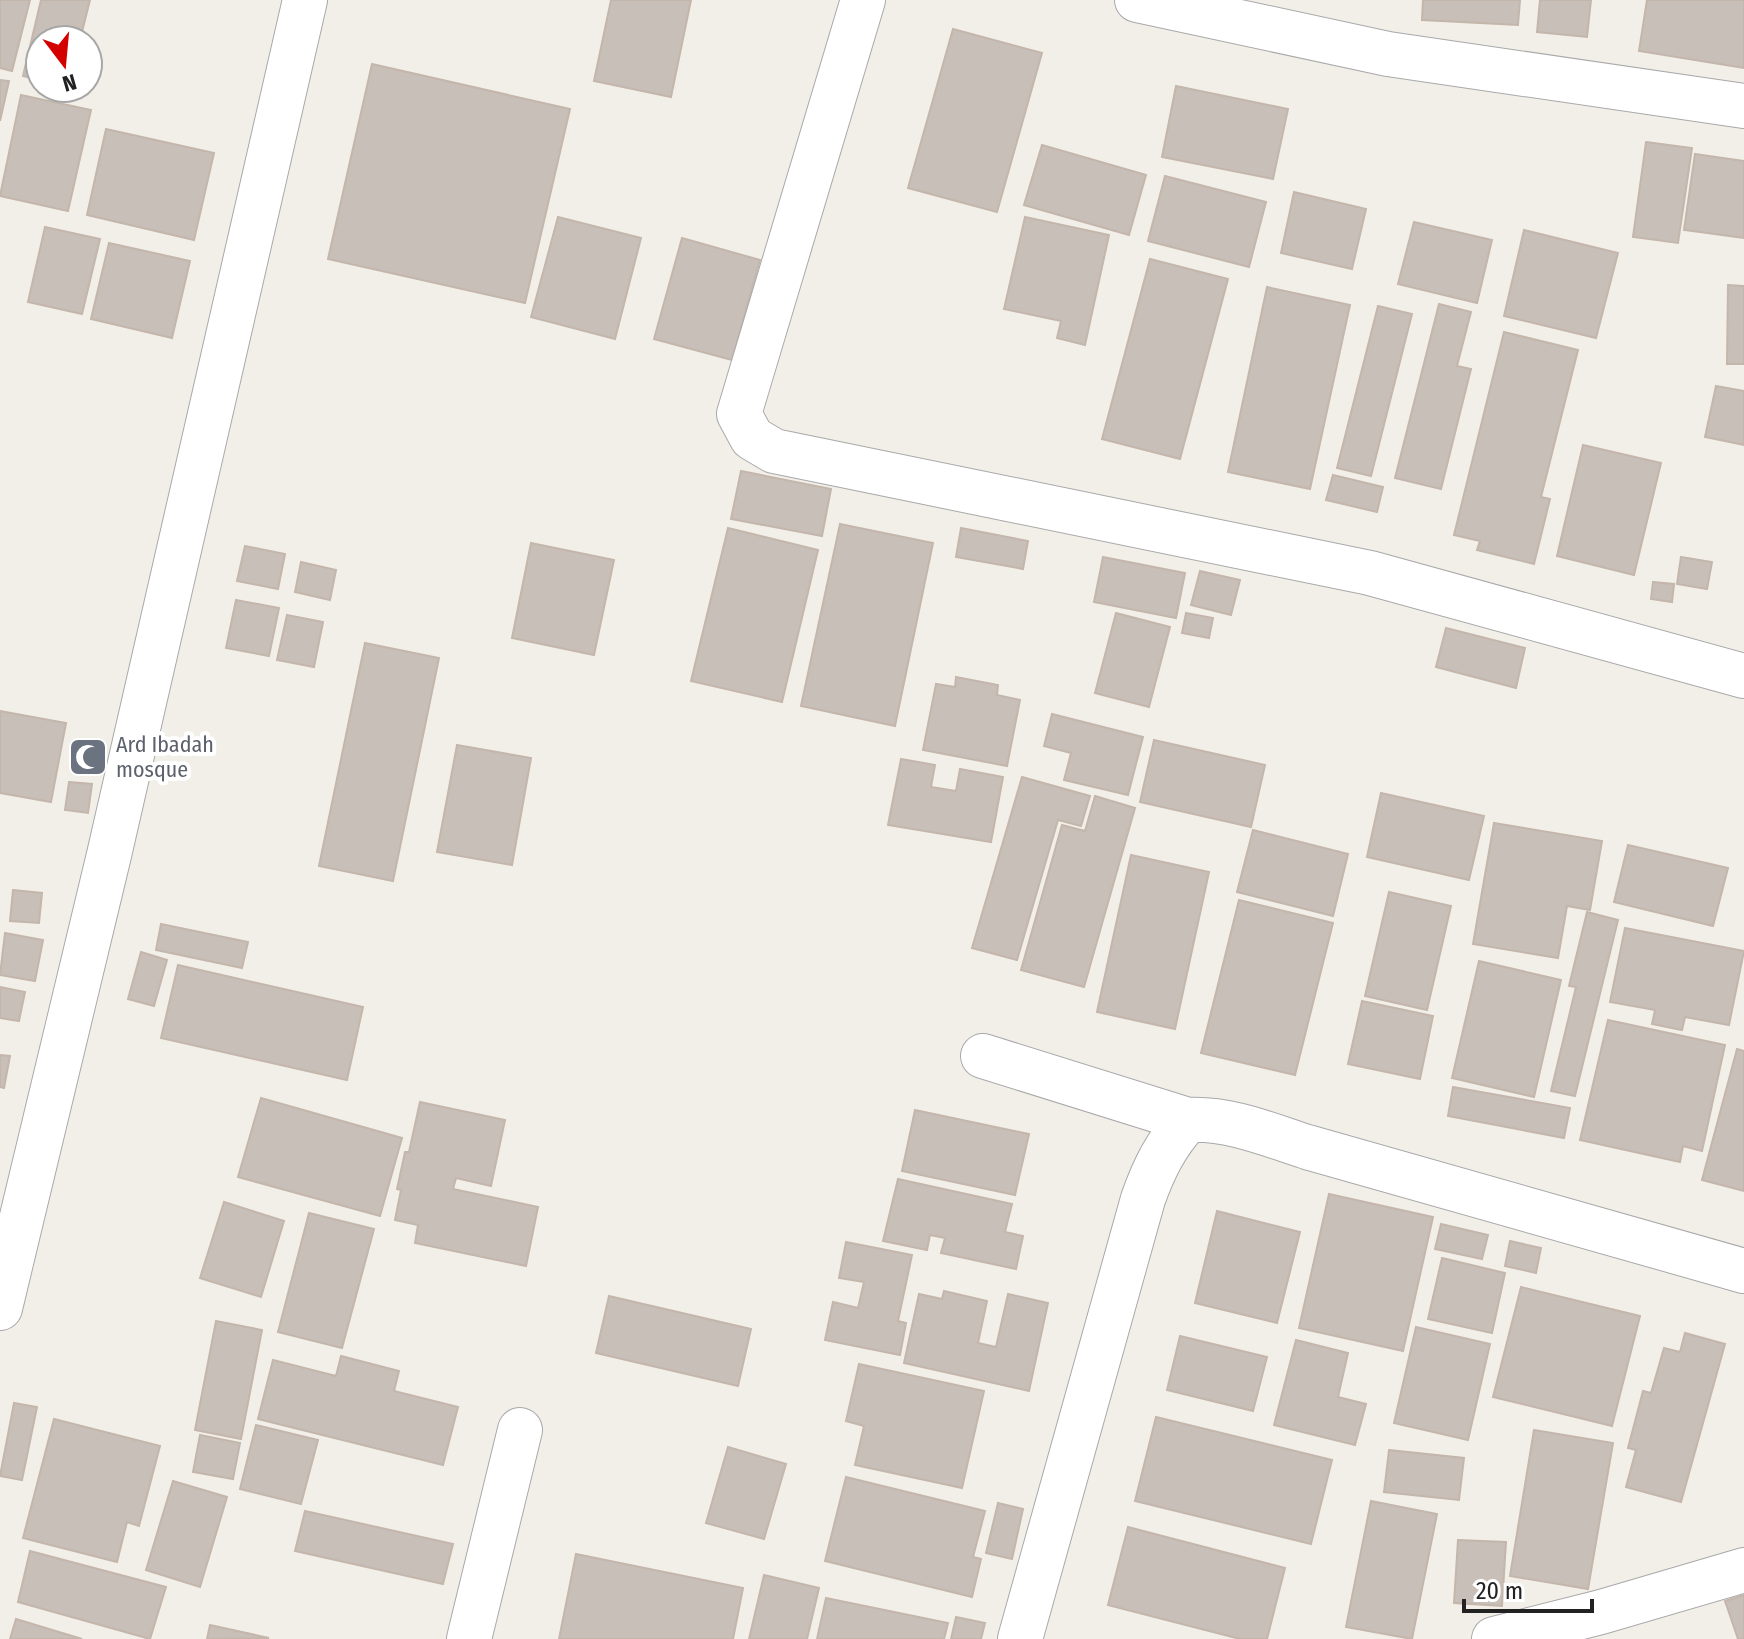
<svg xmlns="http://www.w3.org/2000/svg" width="1744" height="1639" font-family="'Fira Sans Condensed',sans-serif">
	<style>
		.building { fill: #c7bfb8; stroke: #c4b6ab; stroke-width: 2 }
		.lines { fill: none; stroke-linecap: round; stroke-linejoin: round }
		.minor-casing { stroke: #a9a9a9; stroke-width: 46 }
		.minor { stroke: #fff; stroke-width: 44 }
		.labels { text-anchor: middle; stroke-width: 8; stroke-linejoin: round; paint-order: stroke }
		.worship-label { font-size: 22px; fill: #5b616d; stroke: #fff; text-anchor: start }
	</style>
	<rect width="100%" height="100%" fill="#f2efe9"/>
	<g class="building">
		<polygon points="0,0 30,0 12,71 0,68"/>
		<polygon points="41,0 90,0 80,40 40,40 40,80 23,76"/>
		<polygon points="611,0 691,0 671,97 594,81"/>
		<polygon points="1423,0 1520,0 1518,25 1422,20"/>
		<polygon points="1540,0 1591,0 1587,37 1537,32"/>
		<polygon points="1647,0 1744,0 1744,68 1639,51"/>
		<polygon points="953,29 1042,53 997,212 908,188"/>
		<polygon points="372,64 570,109 525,303 328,259"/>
		<polygon points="0,80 9,81 0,121"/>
		<polygon points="1176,86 1288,109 1273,179 1162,157"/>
		<polygon points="21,95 91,110 68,211 0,196"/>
		<polygon points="106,129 214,153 194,240 87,215"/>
		<polygon points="1646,142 1692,148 1678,243 1633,237"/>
		<polygon points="1042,145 1146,175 1129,235 1024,205"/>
		<polygon points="1695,154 1744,161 1744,238 1684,230"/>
		<polygon points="1165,176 1266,202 1249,267 1148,241"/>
		<polygon points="1294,192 1366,209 1352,269 1281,253"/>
		<polygon points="558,217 641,238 615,339 531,317"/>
		<polygon points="1025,217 1109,235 1085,345 1057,338 1061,321 1004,309"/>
		<polygon points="1414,222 1492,240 1477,303 1398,284"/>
		<polygon points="45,227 100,239 82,314 28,302"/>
		<polygon points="1524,230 1618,253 1596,338 1504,316"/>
		<polygon points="682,238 760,260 732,360 654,339"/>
		<polygon points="109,243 190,261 172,338 91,319"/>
		<polygon points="1150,259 1228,279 1180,459 1102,439"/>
		<polygon points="1728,285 1744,286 1744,364 1727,364"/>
		<polygon points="1267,287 1350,305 1310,489 1228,472"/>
		<polygon points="1439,304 1471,312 1457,366 1471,369 1441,489 1395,478"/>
		<polygon points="1378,306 1412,314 1371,476 1337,468"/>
		<polygon points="1504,332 1578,350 1541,497 1550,499 1534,564 1477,550 1480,541 1454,535"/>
		<polygon points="1716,386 1744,391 1744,445 1705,437"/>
		<polygon points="1583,445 1661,463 1634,575 1557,556"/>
		<polygon points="741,471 831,489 822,536 731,519"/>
		<polygon points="1333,475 1383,487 1377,512 1326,500"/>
		<polygon points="840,524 933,543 895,726 801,706"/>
		<polygon points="728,528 818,550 782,702 691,681"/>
		<polygon points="961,528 1028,541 1023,569 956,557"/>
		<polygon points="531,543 614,560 594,655 512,638"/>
		<polygon points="245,546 285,554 278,589 237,581"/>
		<polygon points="1103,557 1185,573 1176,618 1094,602"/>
		<polygon points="1681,557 1712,562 1707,589 1677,584"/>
		<polygon points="301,562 336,570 330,600 295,592"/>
		<polygon points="1200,571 1240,580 1231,615 1191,605"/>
		<polygon points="1653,582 1674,584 1672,602 1651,599"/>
		<polygon points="236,600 279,608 269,656 226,648"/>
		<polygon points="1116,613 1170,627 1149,707 1095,693"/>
		<polygon points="1186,613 1213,618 1209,638 1182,633"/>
		<polygon points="287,615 323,622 314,667 277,660"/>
		<polygon points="1446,628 1525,648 1516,688 1436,667"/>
		<polygon points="365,643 439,658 393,881 319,866"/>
		<polygon points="956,677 998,685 997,695 1020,700 1007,766 923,750 936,684 955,687"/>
		<polygon points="0,711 66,723 51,802 0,793"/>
		<polygon points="1052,714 1143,737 1128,795 1064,780 1071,753 1044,746"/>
		<polygon points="1154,740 1265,765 1251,827 1140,802"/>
		<polygon points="457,745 531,758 512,865 437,852"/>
		<polygon points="901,759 935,765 931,787 956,791 960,769 1003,777 991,842 888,825"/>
		<polygon points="1022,777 1090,796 1081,826 1058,820 1017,960 972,948"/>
		<polygon points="69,782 92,784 88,813 65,810"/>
		<polygon points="1381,793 1484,816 1469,880 1367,857"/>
		<polygon points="1095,796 1135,808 1084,987 1021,970 1062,825 1085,831"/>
		<polygon points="1494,823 1602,841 1590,910 1567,906 1558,958 1473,944"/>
		<polygon points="1253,830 1348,854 1333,916 1237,892"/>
		<polygon points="1628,845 1728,868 1713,926 1614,902"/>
		<polygon points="1131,855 1209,872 1175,1029 1097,1012"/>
		<polygon points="13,890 42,893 39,923 10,921"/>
		<polygon points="1389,892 1451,906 1427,1010 1365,996"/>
		<polygon points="1239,900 1333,923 1295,1075 1201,1053"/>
		<polygon points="1587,912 1618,920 1575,1096 1551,1091 1576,987 1569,986"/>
		<polygon points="161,924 248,942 242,968 156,950"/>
		<polygon points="1625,928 1744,951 1729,1025 1685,1017 1682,1030 1652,1024 1655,1010 1610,1002"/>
		<polygon points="5,933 43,940 35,981 0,975"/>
		<polygon points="141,952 167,960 154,1006 128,999"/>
		<polygon points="1479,961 1561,980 1534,1097 1452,1078"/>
		<polygon points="178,965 363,1007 347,1080 161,1038"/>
		<polygon points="0,987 25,992 19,1021 0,1018"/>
		<polygon points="1362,1001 1433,1016 1420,1079 1348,1064"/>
		<polygon points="1608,1020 1725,1045 1702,1151 1683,1146 1680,1162 1580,1140"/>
		<polygon points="1737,1049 1744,1051 1744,1191 1702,1180"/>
		<polygon points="0,1055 10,1056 4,1088 0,1087"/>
		<polygon points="1453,1087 1570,1108 1564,1138 1448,1116"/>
		<polygon points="261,1098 402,1138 380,1216 238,1177"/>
		<polygon points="420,1102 505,1120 491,1186 456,1178 453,1189 538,1207 526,1266 415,1243 418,1225 395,1220 401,1190 397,1189 405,1152 409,1152"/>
		<polygon points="915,1110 1029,1134 1015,1195 902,1171"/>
		<polygon points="898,1179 1012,1204 1005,1232 1023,1236 1016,1269 941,1253 945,1238 930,1235 927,1250 883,1241"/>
		<polygon points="1329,1194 1433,1217 1403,1351 1299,1328"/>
		<polygon points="224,1202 284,1221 261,1297 200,1278"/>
		<polygon points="1217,1211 1300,1232 1277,1323 1195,1303"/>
		<polygon points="309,1213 374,1229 342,1348 278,1332"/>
		<polygon points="1441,1224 1488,1235 1482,1259 1435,1249"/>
		<polygon points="1510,1241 1541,1248 1536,1273 1505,1266"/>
		<polygon points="846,1242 912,1255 898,1321 906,1323 900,1355 825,1340 833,1302 858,1308 864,1282 839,1278"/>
		<polygon points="1442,1258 1505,1273 1492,1333 1428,1319"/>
		<polygon points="1521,1287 1640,1316 1612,1426 1493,1397"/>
		<polygon points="944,1291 987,1301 978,1343 996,1347 1008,1294 1048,1303 1029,1391 904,1363 919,1294 942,1299"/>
		<polygon points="609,1296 751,1329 738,1386 596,1353"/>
		<polygon points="216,1321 262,1330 241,1439 195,1430"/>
		<polygon points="1416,1327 1490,1344 1468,1440 1394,1423"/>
		<polygon points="1685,1333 1725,1344 1681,1502 1626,1487 1636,1450 1628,1448 1643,1391 1651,1393 1664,1348 1680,1352"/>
		<polygon points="1180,1336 1267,1357 1253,1411 1167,1390"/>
		<polygon points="1296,1340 1348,1353 1338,1397 1366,1404 1355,1445 1274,1425"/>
		<polygon points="341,1356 399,1371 394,1391 458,1407 443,1465 258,1419 273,1360 336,1376"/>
		<polygon points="859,1364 984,1391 962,1488 855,1465 864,1426 846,1421"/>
		<polygon points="14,1403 37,1407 22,1480 0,1476"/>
		<polygon points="1156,1417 1332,1460 1311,1544 1135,1501"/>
		<polygon points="54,1419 160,1446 139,1526 127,1522 117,1562 23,1538"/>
		<polygon points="256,1425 318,1440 301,1504 240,1489"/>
		<polygon points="1534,1430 1613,1443 1588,1589 1510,1576"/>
		<polygon points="200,1435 240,1443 233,1479 193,1472"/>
		<polygon points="728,1447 786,1464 764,1539 706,1523"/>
		<polygon points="1389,1450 1464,1458 1459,1500 1384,1492"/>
		<polygon points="846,1477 985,1511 973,1557 981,1559 972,1597 825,1561"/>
		<polygon points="173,1481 227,1497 200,1587 146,1570"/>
		<polygon points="1371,1501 1437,1514 1412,1639 1346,1627"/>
		<polygon points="998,1503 1023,1509 1012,1559 986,1553"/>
		<polygon points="305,1511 453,1544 443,1584 295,1551"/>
		<polygon points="1128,1527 1285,1568 1267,1639 1240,1639 1108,1605"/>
		<polygon points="1458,1540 1506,1542 1502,1606 1454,1603"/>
		<polygon points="30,1551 166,1587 150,1639 18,1602"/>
		<polygon points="576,1554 743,1588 733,1639 559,1639"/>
		<polygon points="764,1575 819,1588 807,1639 749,1639"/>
		<polygon points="1744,1595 1744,1639 1738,1639 1725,1601"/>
		<polygon points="826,1598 948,1623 944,1639 817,1639"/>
		<polygon points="956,1617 985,1623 981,1639 951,1639"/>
		<polygon points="16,1619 82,1639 10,1639"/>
		<polygon points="210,1625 269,1638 207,1639"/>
	</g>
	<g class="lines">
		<defs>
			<g id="minor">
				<polyline points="863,0 739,414 752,438 774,451 1370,573 1744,676"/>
				<polyline points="1137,0 1388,54 1744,106"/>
				<polyline points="983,1056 1188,1120"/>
				<polyline points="0,1308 109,855 305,0"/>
				<polyline points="469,1639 520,1430"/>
				<path d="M1020,1639L1143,1199C1154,1168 1166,1144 1188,1120C1230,1118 1267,1134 1307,1147L1744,1271"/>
				<polyline points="1494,1639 1601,1612 1744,1570"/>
			</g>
		</defs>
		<use href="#minor" class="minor-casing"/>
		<use href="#minor" class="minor"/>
	</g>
	<defs>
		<symbol id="mosque-square" viewBox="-11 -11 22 22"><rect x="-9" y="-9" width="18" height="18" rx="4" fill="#6b7280" stroke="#fff"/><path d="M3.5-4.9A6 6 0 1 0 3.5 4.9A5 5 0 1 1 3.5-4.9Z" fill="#fff"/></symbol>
	</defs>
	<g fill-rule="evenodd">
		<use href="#mosque-square" x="66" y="735" width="44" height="44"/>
	</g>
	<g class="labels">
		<g class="worship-label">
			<text x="116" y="752">Ard Ibadah<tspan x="116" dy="25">mosque</tspan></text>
		</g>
	</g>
	<g transform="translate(64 64) rotate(164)"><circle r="38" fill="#ffffff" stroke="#a7a7a7" stroke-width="2"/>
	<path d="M0-6L14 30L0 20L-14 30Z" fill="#d40000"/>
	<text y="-12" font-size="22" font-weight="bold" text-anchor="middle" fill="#222222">N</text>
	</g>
	<path d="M1464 1599v12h128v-12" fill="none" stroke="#222222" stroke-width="4"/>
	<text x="1476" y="1599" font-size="24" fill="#222222" stroke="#ffffff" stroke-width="6" paint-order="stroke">20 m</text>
</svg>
